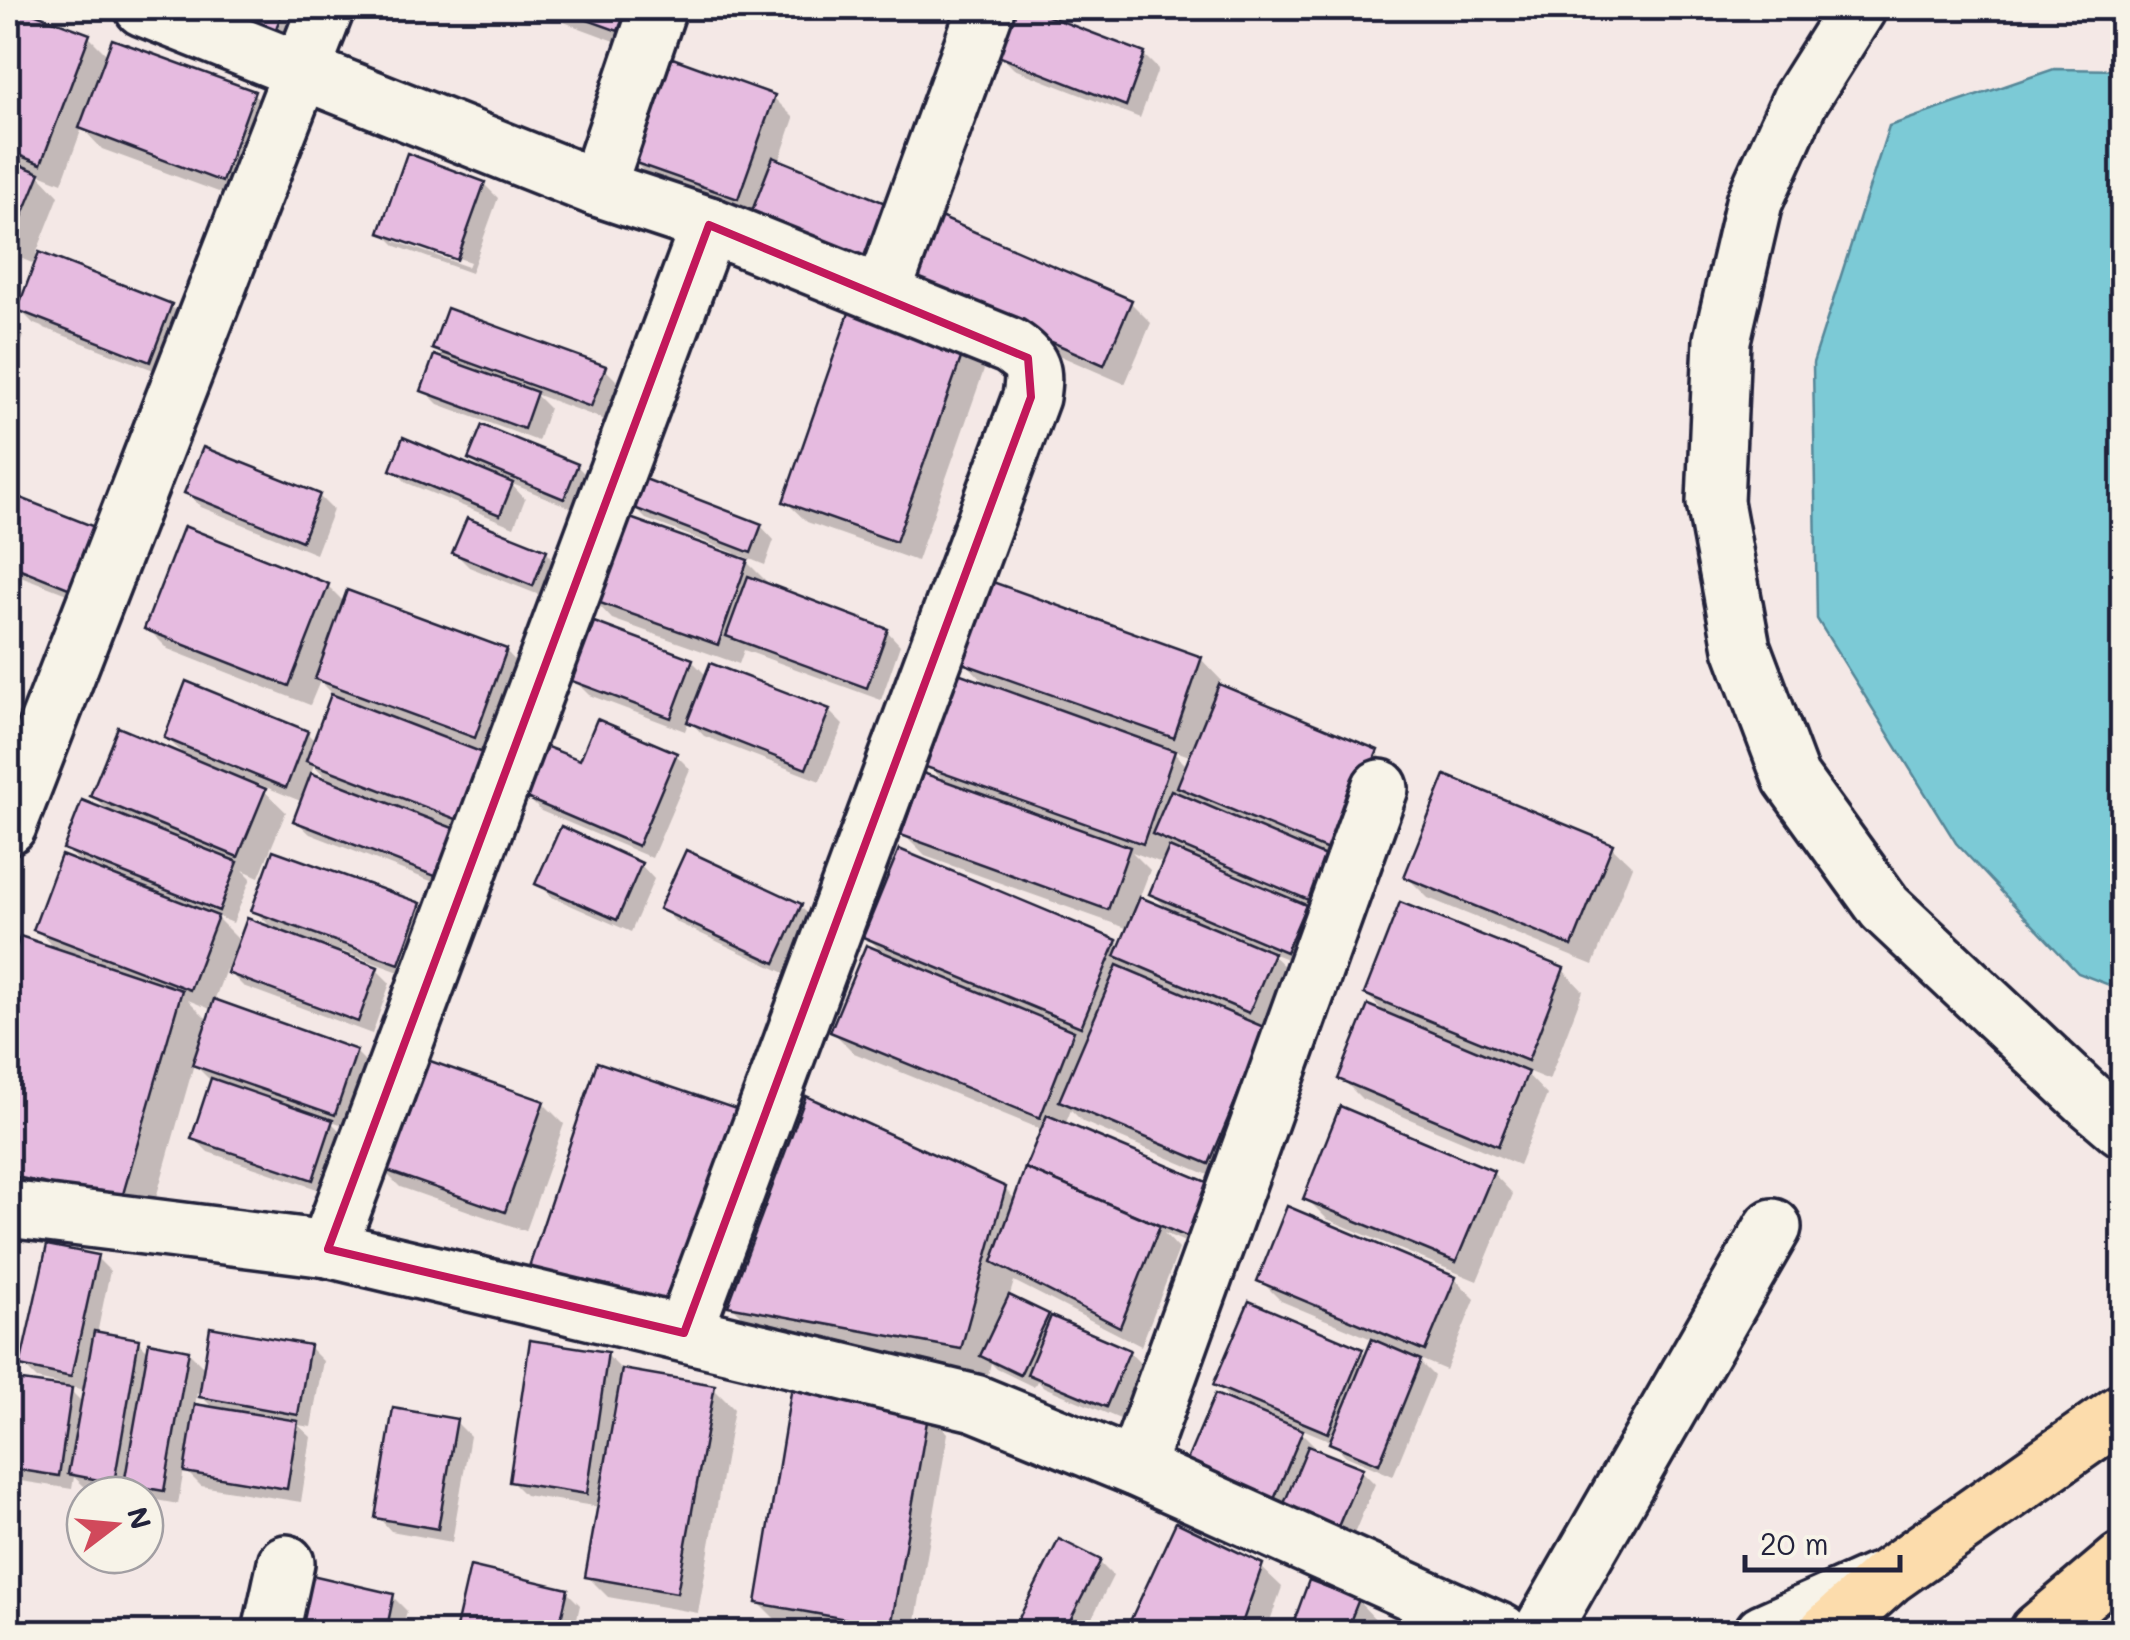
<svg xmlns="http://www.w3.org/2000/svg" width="2130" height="1640" font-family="Mali,sans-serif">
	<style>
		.water { fill: #7bcad6; stroke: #578798; stroke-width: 2.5 }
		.shadow { fill: #0003; fill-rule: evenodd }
		.building { fill: #e6bbe0; stroke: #22223b; stroke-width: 2.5 }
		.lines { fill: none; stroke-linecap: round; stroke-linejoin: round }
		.minor-casing { stroke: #22223b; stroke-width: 62 }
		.major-casing { stroke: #22223b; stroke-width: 62 }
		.minor { stroke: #f7f3e8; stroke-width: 55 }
		.major { stroke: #fcdcac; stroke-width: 55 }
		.marked { fill: none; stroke: #c2185b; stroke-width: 8; stroke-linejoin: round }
	</style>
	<rect width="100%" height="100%" fill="#f4e8e6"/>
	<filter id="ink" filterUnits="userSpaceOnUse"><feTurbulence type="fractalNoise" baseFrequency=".01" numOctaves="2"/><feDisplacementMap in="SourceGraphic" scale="20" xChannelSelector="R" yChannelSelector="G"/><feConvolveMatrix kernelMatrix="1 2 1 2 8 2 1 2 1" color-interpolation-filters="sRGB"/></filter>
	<g filter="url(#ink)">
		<polygon class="water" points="2054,69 2122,70 2122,990 2078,973 1956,843 1817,619 1813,363 1889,126"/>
		<g class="shadow">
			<polygon points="8,8 13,8 88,36 108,56 253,94 274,114 243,201 102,149 82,128 62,183 37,173 59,196 36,254 171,306 185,320 164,374 34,324 20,310 37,265 8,253"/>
			<polygon points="170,8 303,8 286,52"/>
			<polygon points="526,8 655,8 639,50"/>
			<polygon points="1019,8 1144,55 1158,69 1140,118 1014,69 1000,55"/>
			<polygon points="774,98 794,118 779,162 755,217 654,181 633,161"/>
			<path d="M484,184L498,198L471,273L396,246L382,232ZM395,236L470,262L468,267L395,241Z"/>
			<polygon points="934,301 1130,302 1151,323 1125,384"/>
			<polygon points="8,321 24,336 8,377"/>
			<polygon points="435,349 604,368 618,382 605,420 535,394 549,408 538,441 438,404 424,390 449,363"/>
			<polygon points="963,350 984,370 917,561 807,522 786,502"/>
			<polygon points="204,450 319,496 333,510 316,554 201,507 187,493"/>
			<polygon points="471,459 577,466 591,480 579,511 510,483 525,499 514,527 407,483 393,469 486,474"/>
			<polygon points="8,495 114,537 105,609 8,571"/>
			<polygon points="632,505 761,526 774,540 765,565 740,555 768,583 767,586 887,631 900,645 881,700 744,650 739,664 612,619 592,598 733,558 735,553 646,519"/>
			<polygon points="546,552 560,566 547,598 469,567 455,553"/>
			<path d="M328,586L345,603L506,651L526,672L454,890L310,834L296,821L303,802L256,783L286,812L259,877L243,870L251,878L233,923L214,915L241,942L276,932L254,910L419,905L433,919L413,977L339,950L337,954L376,969L390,983L372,1034L243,986L226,969L214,1001L356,1052L370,1066L349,1127L329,1120L345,1136L326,1192L208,1152L194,1138L213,1080L208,1078L194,1064L148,1226L8,1194V982L22,939L57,951L36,929L85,867L66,848L111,814L93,796L188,759L167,738L307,733L316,742L334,695L320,681L310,705L168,649L147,628ZM314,765L332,784L310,775ZM188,1000L213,1010L209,1021Z"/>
			<path d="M1201,659L1221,680L1219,686L1376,752L1397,773L1332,917L1301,904L1318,921L1300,964L1269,952L1287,969L1261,1029L1230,1184L1083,1122L1071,1110L1065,1125L1207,1185L1201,1249L1164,1233L1179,1249L1141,1346L1014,1281L1009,1298L1047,1316L1054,1322L1129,1352L1143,1366L1120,1419L1044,1387L1037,1381L1034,1387L997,1369L991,1363L988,1375L758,1332L731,1305L1005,1189L1016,1200L1043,1130L854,1053L833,1032L887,957L866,936L1115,942L1121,948L1129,929L925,856L904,835L946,783L929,766L989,687L965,662ZM1170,749L1192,757L1188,767ZM1132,852L1165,864L1152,893L1170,912L1139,899L1150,870Z"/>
			<polygon points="692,661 708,677 829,711 843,725 820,781 704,736 689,720 685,731 589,695 575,681"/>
			<polygon points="676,755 690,769 652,858 541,811 527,797 581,763"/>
			<polygon points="1611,846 1632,866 1593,965 1428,898 1407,877"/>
			<polygon points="641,865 654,879 631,932 552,897 538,883"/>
			<polygon points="800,906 814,920 789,975 676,922 662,908"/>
			<polygon points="1563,970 1583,991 1549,1080 1522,1069 1547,1095 1519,1165 1362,1099 1341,1078 1388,1016 1366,994"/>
			<polygon points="543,1103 564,1124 526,1231 400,1187 379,1166"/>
			<polygon points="1493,1173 1513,1194 1477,1281 1327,1219 1306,1198"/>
			<path d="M96,1257L110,1271L97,1334L138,1341L150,1353L188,1352L206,1370L309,1347L323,1361L311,1427L298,1425L311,1437L301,1502L201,1486L184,1469L178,1504L145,1498V1495H139L129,1486L128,1495L85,1487L74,1477L72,1489L8,1479V1381L59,1388V1384L37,1379L23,1365ZM66,1386L86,1390L83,1403ZM197,1392L215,1410L195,1406Z"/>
			<polygon points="1455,1279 1475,1299 1446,1370 1415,1357 1434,1376 1393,1476 1346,1456 1331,1441 1295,1426 1315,1446 1313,1450 1361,1470 1375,1484 1351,1541 1199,1485 1237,1405 1216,1385 1361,1351 1367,1357 1374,1340 1281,1301 1260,1280"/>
			<polygon points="607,1355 621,1369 621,1371 713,1388 734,1409 698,1613 608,1597 587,1576 600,1507 525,1495 511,1481"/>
			<polygon points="928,1412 948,1433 914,1632 833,1632 779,1623 758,1602"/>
			<polygon points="456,1422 470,1436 452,1542 391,1531 378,1517"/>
			<polygon points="1177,1525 1261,1567 1282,1587 1266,1632 1128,1632"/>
			<polygon points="1060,1542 1099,1562 1113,1576 1085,1632 1015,1632"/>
			<polygon points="472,1569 566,1591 580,1605 574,1632 457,1632"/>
			<polygon points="1311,1584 1358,1601 1378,1622 1375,1632 1292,1632"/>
			<polygon points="393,1597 407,1611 402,1632 293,1632"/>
		</g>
		<g class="building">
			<polygon points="8,8 20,8 90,34 41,164 8,151"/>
			<polygon points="188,8 284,8 272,39"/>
			<polygon points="554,8 627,8 618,31"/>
			<polygon points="1016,8 1027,8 1145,53 1126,106 998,56"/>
			<polygon points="112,39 255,91 222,182 79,128"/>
			<polygon points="667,56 775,95 738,199 630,161"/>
			<polygon points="407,153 485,182 457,260 379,233"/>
			<polygon points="773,157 895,207 871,266 750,216"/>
			<polygon points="8,160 40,173 11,244 8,243"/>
			<polygon points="938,216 1132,300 1104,365 911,280"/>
			<polygon points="39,252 172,304 150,362 17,310"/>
			<polygon points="851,307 965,347 896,542 783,502"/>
			<polygon points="447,308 606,366 591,407 432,349"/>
			<polygon points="434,355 537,392 524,429 421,391"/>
			<polygon points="482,425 578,464 564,499 468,459"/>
			<polygon points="403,437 513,483 500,515 390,470"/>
			<polygon points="203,447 320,494 302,541 184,493"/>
			<polygon points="640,477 762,524 751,553 629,506"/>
			<polygon points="8,493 115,535 91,597 8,564"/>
			<polygon points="619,514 748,560 718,645 589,599"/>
			<polygon points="467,518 547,550 533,586 452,553"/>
			<polygon points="184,526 329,584 289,686 144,629"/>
			<polygon points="748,576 888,629 867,688 726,636"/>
			<polygon points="990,581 1202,657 1174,738 962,663"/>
			<polygon points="347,590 507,649 475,738 315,679"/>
			<polygon points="594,622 693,659 671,718 572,681"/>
			<polygon points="710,663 830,709 806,769 687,722"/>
			<polygon points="958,673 1175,751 1143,844 926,767"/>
			<polygon points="186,681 308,731 286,788 164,738"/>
			<polygon points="1219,684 1378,750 1335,853 1177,787"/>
			<polygon points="331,694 491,756 466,823 306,761"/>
			<polygon points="597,719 677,753 638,846 524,797 545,746 580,760"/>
			<polygon points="118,727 266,789 238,857 90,796"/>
			<polygon points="311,773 458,830 440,878 293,821"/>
			<polygon points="923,773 1130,847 1108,910 901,835"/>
			<polygon points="1445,775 1613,844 1572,946 1404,877"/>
			<polygon points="1171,790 1337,861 1318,904 1152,834"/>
			<polygon points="82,800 238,862 219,911 63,849"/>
			<polygon points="561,826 642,863 617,920 535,884"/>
			<polygon points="1169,847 1306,905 1286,952 1149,894"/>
			<polygon points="899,849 1117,940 1081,1027 863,937"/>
			<polygon points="273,850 421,903 399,964 251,911"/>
			<polygon points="686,850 802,904 775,963 659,909"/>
			<polygon points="61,855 218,916 190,990 33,930"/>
			<polygon points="1140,897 1274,953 1249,1013 1115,956"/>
			<polygon points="1400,902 1564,968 1528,1061 1364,994"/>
			<polygon points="247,918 378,967 358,1022 227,973"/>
			<polygon points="20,936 182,990 121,1201 8,1175 8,974"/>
			<polygon points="866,945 1074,1031 1040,1118 830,1032"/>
			<polygon points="1117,965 1266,1028 1209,1164 1059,1101"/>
			<polygon points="214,999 357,1050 335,1115 192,1065"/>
			<polygon points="1368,1005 1528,1072 1498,1146 1338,1079"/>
			<polygon points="416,1056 544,1101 505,1212 376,1167"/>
			<polygon points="597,1062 748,1113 679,1319 529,1267"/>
			<polygon points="211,1078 333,1120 313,1180 191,1139"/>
			<polygon points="806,1096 1006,1187 961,1349 728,1306"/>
			<polygon points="1340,1106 1494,1171 1456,1262 1303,1199"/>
			<polygon points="1047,1115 1209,1183 1187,1237 1025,1168"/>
			<polygon points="1025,1168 1160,1226 1120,1327 992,1262"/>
			<polygon points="1287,1206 1456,1277 1425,1351 1257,1281"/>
			<polygon points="47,1245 98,1255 71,1377 20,1366"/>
			<polygon points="1009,1295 1049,1314 1020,1375 980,1356"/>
			<polygon points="1249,1301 1363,1349 1328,1433 1213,1385"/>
			<polygon points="1051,1316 1130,1350 1106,1407 1027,1374"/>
			<polygon points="210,1327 310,1345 298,1415 199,1397"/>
			<polygon points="94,1331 139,1339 114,1483 68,1474"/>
			<polygon points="1372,1339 1421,1360 1379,1464 1329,1443"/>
			<polygon points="530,1340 608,1352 587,1494 509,1482"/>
			<polygon points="149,1342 189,1350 164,1491 124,1484"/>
			<polygon points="622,1369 715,1385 677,1593 585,1577"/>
			<polygon points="8,1379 72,1388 59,1476 8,1468"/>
			<polygon points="792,1386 929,1410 891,1627 756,1603"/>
			<polygon points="1215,1394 1303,1430 1270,1509 1182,1472"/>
			<polygon points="195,1404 298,1421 287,1489 184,1472"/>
			<polygon points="393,1408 457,1419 438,1529 375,1518"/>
			<polygon points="1308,1446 1363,1468 1337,1529 1283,1506"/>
			<polygon points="1176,1522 1263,1564 1239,1632 1125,1632"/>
			<polygon points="1059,1539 1101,1560 1064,1632 1012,1632"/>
			<polygon points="470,1566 568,1589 558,1632 455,1632"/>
			<polygon points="303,1573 394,1594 386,1632 290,1632"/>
			<polygon points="1309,1580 1359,1599 1346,1632 1290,1632"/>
		</g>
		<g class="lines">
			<defs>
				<g id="minor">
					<path d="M143,8L597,188L709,225L1010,346C1034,362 1035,370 1031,397L684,1333"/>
					<polyline points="1858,8 1800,100 1754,202 1722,340 1715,502 1742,648 1791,778 1885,908 2088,1099 2122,1128"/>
					<polyline points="597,188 658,8"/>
					<polyline points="882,294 986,8"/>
					<polyline points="8,826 326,8"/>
					<polyline points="8,1209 328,1249 975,1403 1135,1468 1501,1632"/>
					<polyline points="328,1249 709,225"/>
					<polyline points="1135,1468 1380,788"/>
					<polyline points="271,1632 286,1563"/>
					<polyline points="1541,1632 1773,1227"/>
					<polyline points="1763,1632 1875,1582"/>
				</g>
				<g id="major">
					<polyline points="1827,1632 1889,1576 2122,1412"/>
					<polyline points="2038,1632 2122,1561"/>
				</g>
			</defs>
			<use href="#minor" class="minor-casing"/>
			<use href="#major" class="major-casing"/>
			<use href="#minor" class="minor"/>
			<use href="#major" class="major"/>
		</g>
	</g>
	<path class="marked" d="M709,225L1028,358L1031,397L684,1333L328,1249Z"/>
	<rect width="2130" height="1640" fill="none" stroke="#f7f3e8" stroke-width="40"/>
	<rect x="20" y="20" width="2090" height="1600" fill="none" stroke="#22223b" stroke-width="4" filter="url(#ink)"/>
	<g transform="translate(115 1525) rotate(74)"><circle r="48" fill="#f7f3e8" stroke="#a29fa3" stroke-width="2.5"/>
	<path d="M0-8L18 38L0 25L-18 38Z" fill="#d1495b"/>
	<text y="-15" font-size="28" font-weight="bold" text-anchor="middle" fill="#22223b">N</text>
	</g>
	<path d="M1745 1555v15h155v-15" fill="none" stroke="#22223b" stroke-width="5"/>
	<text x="1760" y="1555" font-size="30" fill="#22223b" stroke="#f7f3e8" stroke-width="8" paint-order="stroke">20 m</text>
</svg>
